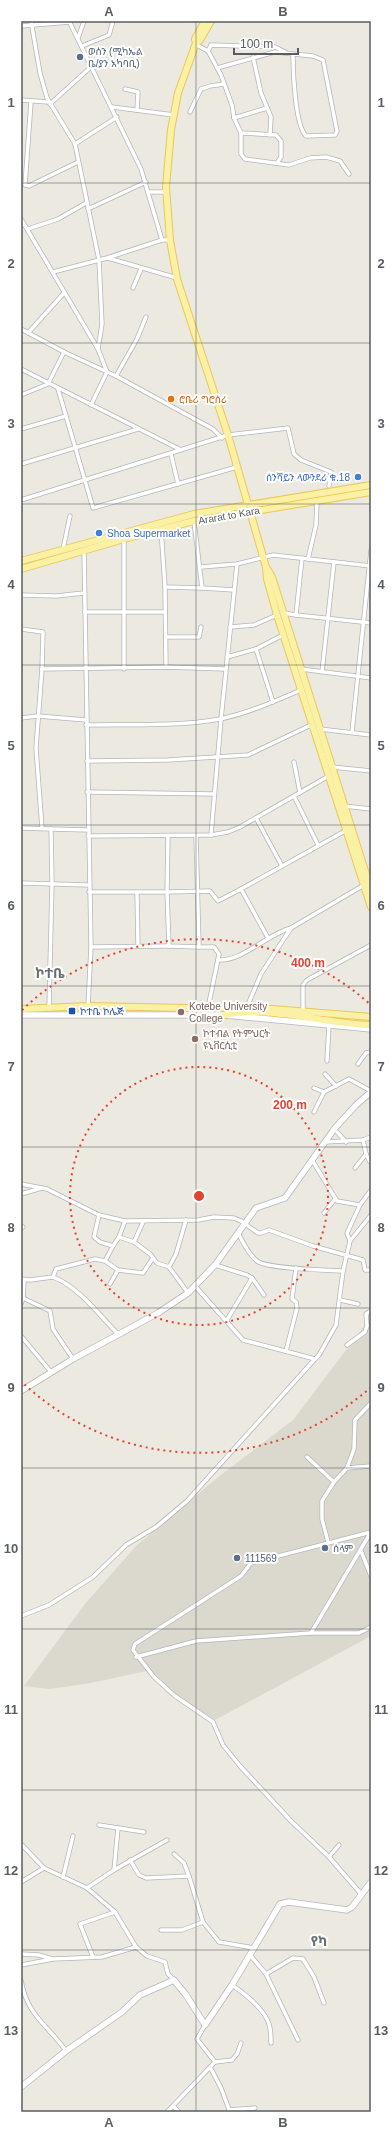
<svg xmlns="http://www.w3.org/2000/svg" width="392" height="2133" font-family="Arial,'Noto Sans Ethiopic',sans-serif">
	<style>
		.education { fill: #dbd8ce }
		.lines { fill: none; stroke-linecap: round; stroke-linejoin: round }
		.street-casing { stroke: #b3b6ba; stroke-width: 5 }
		.secondary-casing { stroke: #b4b6bc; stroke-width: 7 }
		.primary-casing { stroke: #ebc759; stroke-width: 8 }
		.street { stroke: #fff; stroke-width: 3.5 }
		.secondary { stroke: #fff; stroke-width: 5.5 }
		.primary { stroke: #fbf1a4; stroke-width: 6 }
		.grid { fill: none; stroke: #595c60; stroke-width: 1; stroke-opacity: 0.55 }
		.ring { fill: none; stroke: #e14430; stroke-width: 2; stroke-dasharray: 2 4 }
		.service-dot { fill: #5c6f8a; stroke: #fff; stroke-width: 1.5 }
		.food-dot { fill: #e8710a; stroke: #fff; stroke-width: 1.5 }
		.shop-dot { fill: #3f7fe0; stroke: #fff; stroke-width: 1.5 }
		.transit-dot { fill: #1a4fb4; stroke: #fff; stroke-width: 1.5 }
		.education-dot { fill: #8d6e63; stroke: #fff; stroke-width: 1.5 }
		.labels { text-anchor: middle; stroke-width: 4; stroke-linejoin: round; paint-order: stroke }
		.service-label { font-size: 10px; fill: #4e5e75; stroke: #fff; text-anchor: start }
		.food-label { font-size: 10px; fill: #c56008; stroke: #fff; text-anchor: start }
		.shop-label { font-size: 10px; fill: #366cbe; stroke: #fff; text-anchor: end }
		.street-label { font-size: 10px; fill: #595c60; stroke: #fff }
		.education-label { font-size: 10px; fill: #785e54; stroke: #fff; text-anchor: start }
		.transit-label { font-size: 10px; fill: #164399; stroke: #fff; text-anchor: start }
		.district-label { font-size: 14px; font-weight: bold; fill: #6a6e72; stroke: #fff }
		.centre { fill: #e14430; stroke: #fff; stroke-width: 2 }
		.ring-label { font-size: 12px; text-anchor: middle; font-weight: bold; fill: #e14430; stroke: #fff; stroke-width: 4; stroke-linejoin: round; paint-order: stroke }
		.neatline { fill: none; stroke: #595c60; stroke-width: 1.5 }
		.grid-label { font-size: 13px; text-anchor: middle; font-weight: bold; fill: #595c60 }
	</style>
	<rect width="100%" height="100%" fill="#ebe9e0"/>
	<polygon class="education" points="371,1317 371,1636 215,1720 177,1696 151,1670 91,1683 50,1689 24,1686 85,1604 137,1545 217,1478 293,1420"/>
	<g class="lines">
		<defs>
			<g id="street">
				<polyline points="31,21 40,73 47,98 75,144 99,260 102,324 98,349"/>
				<polyline points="69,21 141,169 162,240 170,240"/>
				<polyline points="21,26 70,22"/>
				<polyline points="78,38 84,21"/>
				<polyline points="195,44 208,51 211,45 275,47 285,52"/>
				<polyline points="82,46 109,35 113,21"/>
				<polyline points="208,51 221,75 232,105 234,118 241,133 241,154 245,159 289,165 310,158 326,157 340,161 349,174"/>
				<polyline points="253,57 261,93 271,117 270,135"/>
				<path d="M217,68L275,52L313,56L323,60L337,131L335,135L306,136C295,125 293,72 293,56"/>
				<polyline points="125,89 138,92 137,110"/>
				<polyline points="21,100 48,102"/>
				<polyline points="31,102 25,185 29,186 78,162"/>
				<polyline points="50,104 92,66"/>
				<polyline points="112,107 174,115"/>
				<polyline points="190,112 201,89 210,86 224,84"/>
				<polyline points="234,118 267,108"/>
				<polyline points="241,133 276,135 281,141 281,157 277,163"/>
				<polyline points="75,144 117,117"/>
				<polyline points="148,192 166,192"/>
				<polyline points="88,209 146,182"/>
				<polyline points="21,219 98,349 107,372 91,405"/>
				<polyline points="28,229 58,219 86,203"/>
				<polyline points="108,258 177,278"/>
				<polyline points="53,272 107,258 162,240"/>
				<polyline points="133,288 141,269"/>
				<polyline points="21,329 64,352 116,376 213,429 222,438"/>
				<polyline points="28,333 64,293"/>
				<polyline points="21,369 181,450"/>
				<polyline points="116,376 137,339 146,317"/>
				<polyline points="58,389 66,416"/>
				<polyline points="21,395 48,384 64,352"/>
				<polyline points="21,429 66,416 93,508 237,467"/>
				<polyline points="171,454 178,484"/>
				<polyline points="21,464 138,429"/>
				<polyline points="21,500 228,435 288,428 294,454 301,460 331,472 329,486"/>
				<polyline points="161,529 165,587 166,667"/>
				<polyline points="124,539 124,669"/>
				<polyline points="63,549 70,516"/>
				<polyline points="84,550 91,947 88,1006"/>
				<polyline points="302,558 296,615 371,623"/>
				<polyline points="308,559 316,525 317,501"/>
				<polyline points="201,567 237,564 273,555 371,566"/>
				<polyline points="165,587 202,588 194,521"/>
				<polyline points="202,588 234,590"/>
				<polyline points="21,595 56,596 84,593"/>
				<polyline points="85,612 165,612"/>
				<polyline points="284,613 296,615"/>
				<polyline points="230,627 254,625 277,615"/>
				<polyline points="21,629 43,632 42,669"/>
				<polyline points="166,637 199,637 201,627"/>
				<polyline points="227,657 256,649"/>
				<polyline points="301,669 371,678"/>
				<polyline points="322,672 334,562"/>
				<polyline points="273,702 256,649 283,635"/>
				<polyline points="21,718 38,716 86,720"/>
				<path d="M86,725C130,724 177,727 220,719C249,713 275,701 301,690"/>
				<polyline points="320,729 371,735"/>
				<polyline points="352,732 371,550"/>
				<polyline points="87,761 168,760 248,755 311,725"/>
				<polyline points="294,762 300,793"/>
				<polyline points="332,767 371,771"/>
				<polyline points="87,792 214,794"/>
				<polyline points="294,796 318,845"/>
				<polyline points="344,806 371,809"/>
				<polyline points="256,818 282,866"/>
				<polyline points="21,828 51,829 52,884 49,1008"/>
				<polyline points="42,828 36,748 42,669 166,667 225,669"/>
				<polyline points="51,829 88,830"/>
				<polyline points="211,835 228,832 240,827 327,777"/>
				<polyline points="88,836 211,835 221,719 237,564"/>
				<polyline points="196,836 199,947 214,947 219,954 208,1008"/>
				<polyline points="21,883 88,885"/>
				<polyline points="89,892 167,892 168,836"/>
				<polyline points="137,893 138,946"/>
				<polyline points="268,938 241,889 345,831"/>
				<polyline points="91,947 169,946"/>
				<polyline points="199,947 169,946 167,892 210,891 218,901 241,889"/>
				<path d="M218,960C242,962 267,934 291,928"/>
				<polyline points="247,1007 261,974 291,928 364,885"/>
				<polyline points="303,1011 303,985 307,980 371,945"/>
				<polyline points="327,1061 329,1025"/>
				<polyline points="358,1064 366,1053 371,1052"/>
				<polyline points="325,1074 336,1086"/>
				<polyline points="314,1088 324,1092"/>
				<polyline points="314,1112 324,1092 349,1079 371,1091"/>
				<polyline points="337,1132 346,1142"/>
				<polyline points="363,1140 366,1154 370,1162"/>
				<polyline points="325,1142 363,1140 371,1137"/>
				<polyline points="312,1160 337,1201 360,1205 371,1190"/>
				<polyline points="355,1168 366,1154"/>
				<polyline points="21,1184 42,1188"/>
				<polyline points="21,1194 42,1188 47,1189 99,1215 125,1221 198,1220 214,1217 234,1218 241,1221 258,1233 261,1233 269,1230 313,1246 363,1260 365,1270 371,1270"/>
				<polyline points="324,1213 335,1199"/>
				<polyline points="99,1215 94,1237 100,1242 113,1246 105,1261"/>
				<polyline points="125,1221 119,1237 134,1242 150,1254 157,1263 169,1267 188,1293"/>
				<polyline points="21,1226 23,1227"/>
				<polyline points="350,1241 347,1233 360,1205"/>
				<polyline points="134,1242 143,1222"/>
				<polyline points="113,1246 119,1237"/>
				<polyline points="215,1265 247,1275 252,1278 264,1295"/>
				<polyline points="169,1267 176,1254 186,1220"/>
				<polyline points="343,1271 350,1241 371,1215"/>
				<path d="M53,1277C79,1287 99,1315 119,1335"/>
				<polyline points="21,1279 30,1280 53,1277 56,1269 95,1259 105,1261 118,1270 143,1273 153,1258"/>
				<polyline points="24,1281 23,1298 50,1311 53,1329 73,1359"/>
				<polyline points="110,1284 118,1270"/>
				<path d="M195,1286L243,1340L315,1359L319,1355L336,1325L343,1271C327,1270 267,1269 257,1261C248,1254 243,1242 238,1233"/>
				<polyline points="340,1300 358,1304"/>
				<polyline points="21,1304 23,1298"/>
				<polyline points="227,1320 252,1278"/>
				<polyline points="21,1336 51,1372"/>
				<polyline points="347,1345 365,1332 367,1326 366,1314 371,1311"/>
				<polyline points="286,1351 297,1308 296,1302 292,1299 296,1268"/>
				<polyline points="307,1457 334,1482"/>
				<polyline points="347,1468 354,1449 355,1420 371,1403"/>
				<polyline points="328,1542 322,1519 322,1501 334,1482 347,1468 371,1466"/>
				<polyline points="361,1551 371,1576"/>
				<polyline points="21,1616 49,1605 93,1577 126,1545 156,1527 187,1501 315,1359"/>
				<polyline points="311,1633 371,1532"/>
				<polyline points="136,1657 196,1641 311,1633 359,1633 371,1627"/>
				<polyline points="99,1825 144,1832"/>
				<polyline points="21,1844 44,1868 87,1888 115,1912 136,1947 147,1956 165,1962 168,1974 174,1980"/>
				<polyline points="174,1854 184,1863 189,1876"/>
				<polyline points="329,1857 339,1845"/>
				<polyline points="130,1860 139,1875 146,1878 189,1876 203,1922"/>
				<polyline points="114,1870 118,1828"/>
				<polyline points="63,1877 73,1836"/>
				<polyline points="21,1882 44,1868"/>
				<polyline points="87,1888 114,1870 167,1840"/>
				<polyline points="362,1895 329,1857 291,1821 240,1766 223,1745 213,1722 175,1696 154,1677 133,1650 135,1644 241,1576 251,1563 371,1532"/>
				<polyline points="161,1930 182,1930 203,1922 219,1942 254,1948"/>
				<polyline points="21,1954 39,1955 52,1959"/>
				<polyline points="250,1955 266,1974 293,1958 303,1959 314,1977 324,2003"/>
				<polyline points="93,1957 80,1924 115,1912"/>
				<polyline points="21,1965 53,1959 102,1957 136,1947"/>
				<polyline points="266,1974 298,2040"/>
				<path d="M21,1980C27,2016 47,2024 66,2051"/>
				<path d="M232,1985C245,1994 264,2008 269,2024C271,2030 271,2037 271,2043"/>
				<polyline points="215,2062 232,2060 237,2054 241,2043"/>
				<polyline points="210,2067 221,2088 230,2112"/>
				<polyline points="173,2106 179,2112"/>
				<polyline points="229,2110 255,2108"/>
				<polyline points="167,2112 215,2062 197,2039 205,2025"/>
			</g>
			<g id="secondary">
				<polyline points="21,1015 225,1015 371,1029"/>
				<polyline points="21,1391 73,1359 158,1313 188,1293 215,1265 256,1208 285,1198 335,1128 356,1105 371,1092"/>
				<polyline points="21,2087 66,2051 122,2012 140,1995 174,1980 186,1995 205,2025 232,1985 280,1904 289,1902 347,1910 352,1907 371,1882"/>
			</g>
			<g id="primary">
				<polyline points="205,21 195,39 196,43 178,93 171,130 166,187 170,240 177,279 228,435 266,567 272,577 371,890"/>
				<polyline points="196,43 200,40 211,21"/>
				<polyline points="21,561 194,514 371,485"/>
				<polyline points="266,568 267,579 277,615 371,907"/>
				<polyline points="21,569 124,539 194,521 371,492"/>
				<polyline points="21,1009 88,1006 187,1008 247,1007 371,1017"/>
				<path d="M225,1015C272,1005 324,1024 371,1025"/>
			</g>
		</defs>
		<use href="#street" class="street-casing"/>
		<use href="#secondary" class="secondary-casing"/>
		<use href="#primary" class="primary-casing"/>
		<use href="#street" class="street"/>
		<use href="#secondary" class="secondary"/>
		<use href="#primary" class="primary"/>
	</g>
	<path class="grid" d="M196,21V2112M21,183H371M21,343H371M21,504H371M21,665H371M21,825H371M21,986H371M21,1147H371M21,1308H371M21,1468H371M21,1629H371M21,1790H371M21,1950H371"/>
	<g class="ring">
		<circle cx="199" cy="1196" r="129"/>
		<path d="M371 1387A257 257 0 0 1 22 1382M22 1010A257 257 0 0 1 371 1005"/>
	</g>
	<g class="service-dot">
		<circle cx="80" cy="57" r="4"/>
		<circle cx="325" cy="1548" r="4"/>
		<circle cx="237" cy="1558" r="4"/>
	</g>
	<circle class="food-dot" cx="171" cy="399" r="4"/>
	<g class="shop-dot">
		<circle cx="358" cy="477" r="4"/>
		<circle cx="99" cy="533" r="4"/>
	</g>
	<rect class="transit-dot" x="68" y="1007" width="8" height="8" rx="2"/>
	<g class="education-dot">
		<circle cx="181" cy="1012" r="4"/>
		<circle cx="195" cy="1039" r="4"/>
	</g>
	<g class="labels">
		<g class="service-label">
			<text x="88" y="55">ወሰን (ሚካኤል<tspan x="88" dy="12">ቤ/ያን አካባቢ)</tspan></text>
			<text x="333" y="1552">ሰላም</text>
			<text x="245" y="1562">111569</text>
		</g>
		<g class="food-label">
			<text x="179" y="403">ሮቤሪ ግሮሰሪ</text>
		</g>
		<g class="shop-label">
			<text x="350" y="481">ሰንሻይን ላውንደሪ ቁ.18</text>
			<text x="107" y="537" text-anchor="start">Shoa Supermarket</text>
		</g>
		<g class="street-label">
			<text transform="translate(229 515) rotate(-10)" y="4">Ararat to Kara</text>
		</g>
		<g class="education-label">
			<text x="189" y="1010">Kotebe University<tspan x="189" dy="12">College</tspan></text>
			<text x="203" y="1037">ኮተብል የትምህርት<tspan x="203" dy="12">ዩኒቨርሲቲ</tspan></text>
		</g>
		<g class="transit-label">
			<text x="80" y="1015">ኮተቤ ኮሌጅ</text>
		</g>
		<g class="district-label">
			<text x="50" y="978">ኮተቤ</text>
			<text x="319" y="1946">የካ</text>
		</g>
	</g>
	<circle cx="199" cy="1196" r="6" class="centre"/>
	<g class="ring-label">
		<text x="308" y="967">400 m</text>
		<text x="290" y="1109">200 m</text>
	</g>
	<rect width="392" height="2133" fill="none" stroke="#ffffff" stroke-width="44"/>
	<path d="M234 48v6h64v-6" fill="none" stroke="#595c60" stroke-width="2"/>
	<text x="240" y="48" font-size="12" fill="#595c60" stroke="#ffffff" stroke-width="3" paint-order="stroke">100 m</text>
	<rect x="22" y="22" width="348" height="2089" class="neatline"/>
	<g class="grid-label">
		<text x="109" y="16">A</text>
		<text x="283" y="16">B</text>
		<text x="11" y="107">1</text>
		<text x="381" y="107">1</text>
		<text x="11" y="268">2</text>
		<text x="381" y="268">2</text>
		<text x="11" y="428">3</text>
		<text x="381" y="428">3</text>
		<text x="11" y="589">4</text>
		<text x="381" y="589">4</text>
		<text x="11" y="750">5</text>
		<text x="381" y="750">5</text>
		<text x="11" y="910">6</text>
		<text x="381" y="910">6</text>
		<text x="11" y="1071">7</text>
		<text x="381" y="1071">7</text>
		<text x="11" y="1232">8</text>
		<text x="381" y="1232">8</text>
		<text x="11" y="1392">9</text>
		<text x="381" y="1392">9</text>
		<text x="11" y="1553">10</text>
		<text x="381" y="1553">10</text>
		<text x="11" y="1714">11</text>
		<text x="381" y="1714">11</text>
		<text x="11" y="1875">12</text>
		<text x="381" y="1875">12</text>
		<text x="11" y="2035">13</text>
		<text x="381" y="2035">13</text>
		<text x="109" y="2127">A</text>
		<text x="283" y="2127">B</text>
	</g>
</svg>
